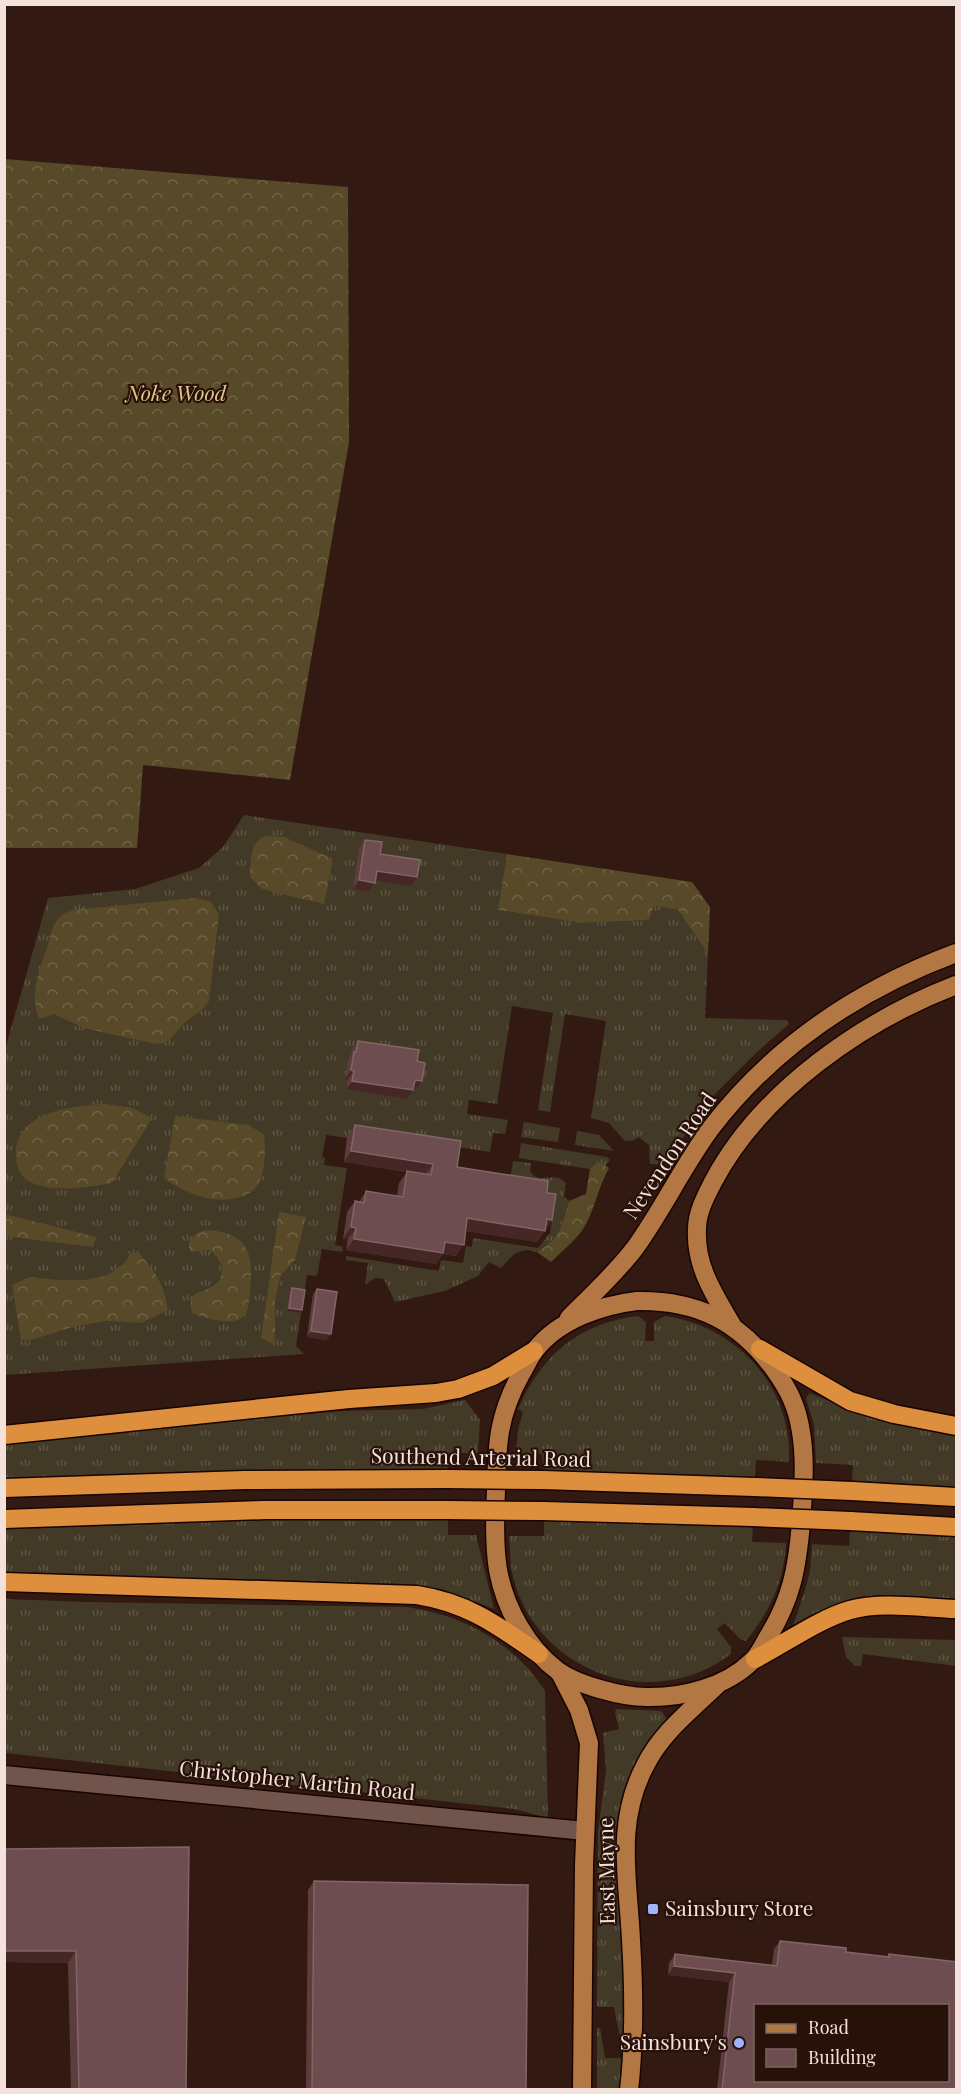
<svg xmlns="http://www.w3.org/2000/svg" width="961" height="2094" font-family="'Playfair Display',serif">
	<style>
		.grass { fill: url(#grass-tufts) }
		.forest { fill: url(#forest-crowns) }
		.lines { fill: none; stroke-linecap: round; stroke-linejoin: round }
		.minor-casing { stroke: #190401; stroke-width: 21 }
		.major-casing { stroke: #190401; stroke-width: 21 }
		.highway-casing { stroke: #190401; stroke-width: 21 }
		.minor { stroke: #71544b; stroke-width: 18 }
		.major { stroke: #b27743; stroke-width: 18 }
		.highway { stroke: #de8f3e; stroke-width: 18 }
		.highway-bridge-casing { stroke: #190401; stroke-width: 21; stroke-linecap: butt }
		.highway-bridge { stroke: #de8f3e; stroke-width: 18 }
		.wall { fill: #5d3c3e }
		.shaded-wall { fill: #452726 }
		.building { fill: #6d4d4f; stroke: #826565; stroke-width: 1.5; fill-rule: evenodd }
		.poi-dot { fill: #a1b3fd; stroke: #281109; stroke-width: 2 }
		.labels { text-anchor: middle; stroke-width: 4.5; stroke-linejoin: round; paint-order: stroke }
		.park-label { font-size: 21px; font-style: italic; fill: #dfc68a; stroke: #281109 }
		.street-label { font-size: 21px; fill: #f3e2dc; stroke: #281109 }
		.poi-label { font-size: 21px; fill: #f3e2dc; stroke: #281109; text-anchor: start }
	</style>
	<defs>
		<pattern id="grass-tufts" width="24" height="20" patternUnits="userSpaceOnUse" patternTransform="scale(1.5)"><rect width="24" height="20" fill="#423a26"/><path d="M3 7l-1-3M5 7V3M7 7l1-3M15 17l-1-3M17 17v-4M19 17l1-3" fill="none" stroke="#5e5645"/></pattern>
		<pattern id="forest-crowns" width="20" height="18" patternUnits="userSpaceOnUse" patternTransform="scale(1.5)"><rect width="20" height="18" fill="#584a29"/><path d="M2 6a3 3 0 1 1 6 0M12 15a3 3 0 1 1 6 0" fill="none" stroke="#706447"/></pattern>
	</defs>
	<rect width="100%" height="100%" fill="#321a13"/>
	<g class="grass">
		<polygon points="244,815 507,854 499,910 584,923 649,920 654,906 678,910 708,954 705,1018 787,1020 789,1024 757,1052 710,1099 664,1165 650,1164 649,1145 639,1137 632,1141 625,1141 609,1123 591,1118 606,1021 565,1014 550,1112 538,1110 553,1013 512,1006 497,1104 469,1100 467,1114 508,1120 505,1134 493,1133 490,1152 415,1140 347,1138 326,1135 322,1157 325,1158 324,1165 347,1168 335,1245 343,1247 342,1252 322,1249 317,1276 307,1275 296,1346 304,1354 5,1375 5,1050 48,898 135,889 199,868 223,847"/>
		<polygon points="524,1122 560,1128 558,1142 521,1137"/>
		<polygon points="577,1131 599,1135 614,1151 575,1145"/>
		<polygon points="521,1143 607,1157 610,1160 605,1166 598,1161 590,1169 519,1158"/>
		<path d="M513,1161L531,1163L530,1171C539,1186 554,1170 566,1183L564,1196L569,1201C564,1218 559,1248 537,1252C534,1252 531,1250 528,1250C513,1251 510,1259 501,1268L489,1262L478,1276L445,1291L395,1302L384,1279L375,1278L365,1285L368,1263L346,1260V1256L439,1271L441,1260L463,1263L466,1246L472,1247L473,1238L538,1248L550,1233L555,1200L546,1199L547,1187L510,1181Z"/>
		<path d="M638,1316L646,1322L645,1341H654V1322L665,1316C737,1326 793,1388 789,1462L756,1460L755,1477L543,1471L542,1454H516L518,1430L523,1412L518,1409C542,1355 579,1323 638,1316Z"/>
		<polygon points="810,1393 867,1416 893,1424 956,1435 956,1488 852,1482 853,1465 816,1463 814,1425 806,1398"/>
		<polygon points="465,1400 480,1420 478,1453 449,1453 448,1470 280,1471 5,1479 4,1444 288,1415 346,1411 423,1409"/>
		<polygon points="448,1519 448,1535 476,1535 494,1609 442,1589 404,1584 5,1573 4,1528 265,1520"/>
		<path d="M544,1520L753,1526L752,1542L786,1543C784,1582 770,1611 746,1641L741,1640L725,1623L717,1629L731,1647V1654C719,1662 708,1670 694,1674C617,1702 529,1654 512,1572C510,1560 510,1548 509,1536H544Z"/>
		<polygon points="850,1531 956,1537 956,1600 859,1599 830,1607 792,1629 805,1590 810,1571 812,1544 849,1546"/>
		<path d="M5,1599L85,1602L405,1607C461,1614 514,1642 545,1691L548,1818L514,1809L5,1753Z"/>
		<polygon points="842,1637 956,1640 956,1666 863,1654 861,1666 855,1666 846,1657"/>
		<path d="M616,1709L661,1711L667,1719C638,1751 623,1788 616,1830L623,1989L624,2037H620L614,2007H597L598,1832L606,1770L603,1733L619,1729L615,1713Z"/>
		<polygon points="597,2028 600,2028 605,2058 622,2058 619,2089 597,2089"/>
	</g>
	<g class="forest">
		<polygon points="5,159 348,187 349,442 290,780 143,765 137,848 5,848"/>
		<path d="M265,836L284,837L333,859L324,904L262,889L250,877C251,861 249,843 265,836Z"/>
		<polygon points="507,854 692,882 710,907 708,954 678,910 654,906 649,920 583,923 498,910"/>
		<path d="M195,898L210,901L219,914L209,1001L203,1009L183,1024L170,1039L164,1043L156,1044L84,1028L54,1014L39,1019C29,993 39,971 48,945C50,937 52,925 58,919C62,913 68,912 74,910Z"/>
		<path d="M105,1104L133,1108L152,1118L112,1183C89,1187 52,1193 30,1182C20,1177 16,1165 16,1155C15,1111 73,1106 105,1104Z"/>
		<path d="M175,1116L249,1125L264,1135C266,1151 266,1181 251,1192C249,1194 245,1194 243,1196C215,1206 187,1194 164,1178Z"/>
		<path d="M598,1161L609,1168C598,1187 595,1210 583,1229C575,1241 561,1252 551,1262L537,1252C561,1239 562,1225 569,1201L586,1194L590,1169Z"/>
		<polygon points="279,1212 306,1217 295,1260 280,1276 275,1302 275,1345 261,1338"/>
		<polygon points="5,1214 96,1237 93,1247 5,1236"/>
		<path d="M207,1230C249,1233 254,1254 250,1291C249,1300 249,1312 242,1318C232,1326 203,1318 192,1313C186,1288 203,1295 216,1284C228,1274 220,1257 210,1250L192,1252L189,1249C188,1237 196,1232 207,1230Z"/>
		<path d="M138,1252C156,1273 163,1282 168,1310L141,1323L106,1321L76,1326L31,1340H21L12,1285L30,1277L57,1280H86L108,1275L124,1264L130,1255Z"/>
	</g>
	<g class="lines">
		<defs>
			<polyline id="minor" points="4,1775 585,1831"/>
			<g id="major">
				<path d="M637,1301C697,1300 739,1321 774,1369C789,1390 797,1406 801,1432C806,1462 803,1493 801,1523C797,1568 792,1598 768,1637C763,1645 759,1655 752,1661C726,1687 682,1698 646,1697C623,1697 577,1685 558,1671C527,1648 505,1608 498,1570C494,1544 495,1516 496,1490C497,1443 498,1416 521,1374C526,1366 530,1356 536,1349C559,1320 602,1305 637,1301Z"/>
				<path d="M569,1318C592,1295 616,1273 635,1248C663,1209 683,1166 711,1128C774,1046 860,989 956,953"/>
				<path d="M732,1325C714,1294 695,1266 697,1229C697,1212 706,1196 713,1182C761,1091 863,1021 956,985"/>
				<polyline points="560,1673 579,1710 589,1743 584,1865 582,2090"/>
				<path d="M629,2090C635,2039 634,1990 631,1940C628,1878 615,1823 645,1766C661,1733 691,1710 717,1685"/>
			</g>
			<g id="highway">
				<polyline points="760,1349 850,1401 894,1414 956,1426"/>
				<polyline points="4,1435 349,1399 436,1393 458,1389 493,1376 534,1351"/>
				<polyline points="543,1480 755,1487"/>
				<polyline points="4,1488 245,1480 448,1479"/>
				<polyline points="852,1491 956,1497"/>
				<polyline points="543,1511 753,1517"/>
				<polyline points="4,1519 265,1510 448,1510"/>
				<polyline points="850,1521 956,1527"/>
				<path d="M4,1582L417,1595C468,1603 497,1625 539,1654"/>
				<path d="M755,1659C784,1644 819,1619 850,1610C881,1601 924,1608 956,1609"/>
			</g>
		</defs>
		<use href="#minor" class="minor-casing"/>
		<use href="#major" class="major-casing"/>
		<use href="#highway" class="highway-casing"/>
		<use href="#minor" class="minor"/>
		<use href="#major" class="major"/>
		<use href="#highway" class="highway"/>
		<defs>
			<g id="highway-bridge">
				<polyline points="448,1479 543,1480"/>
				<polyline points="755,1487 852,1491"/>
				<polyline points="448,1510 543,1511"/>
				<polyline points="753,1517 850,1521"/>
			</g>
		</defs>
		<use href="#highway-bridge" class="highway-bridge-casing"/>
		<use href="#highway-bridge" class="highway-bridge"/>
	</g>
	<g class="wall">
		<polygon points="365,840 380,854 417,877 411,886 376,881 369,891 353,889 359,849"/>
		<polygon points="358,1041 417,1061 422,1081 416,1089 413,1089 407,1099 346,1089 348,1079 345,1079 348,1060 351,1055 352,1049"/>
		<polygon points="355,1125 457,1167 547,1193 552,1220 537,1242 466,1231 456,1256 443,1254 436,1264 346,1250 348,1239 343,1239 347,1212 355,1201 359,1202 366,1191 397,1196 399,1183 407,1172 344,1162 347,1137"/>
		<polygon points="292,1288 302,1310 300,1313 287,1311 290,1291"/>
		<polygon points="317,1289 327,1340 307,1337 313,1294"/>
		<polygon points="4,1849 186,2090 71,2090 68,1963 4,1962"/>
		<polygon points="314,1881 526,2090 306,2090 308,1890"/>
		<polygon points="780,1941 846,1952 887,1957 889,1954 957,2090 717,2090 729,1982 668,1975 669,1963 675,1954 772,1965 774,1949"/>
	</g>
	<g class="shaded-wall">
		<polygon points="377,871 417,877 411,886 371,880"/>
		<polygon points="359,880 375,883 369,891 353,889"/>
		<polygon points="351,1070 354,1071 348,1079 345,1079"/>
		<polygon points="415,1080 422,1081 416,1089 409,1088"/>
		<polygon points="352,1081 413,1090 407,1099 346,1089"/>
		<polygon points="351,1151 433,1164 425,1175 344,1162"/>
		<polygon points="467,1218 547,1219 552,1220 537,1242 460,1230"/>
		<polygon points="351,1227 356,1228 348,1239 343,1239"/>
		<polygon points="354,1239 445,1242 464,1245 456,1256 443,1254 436,1264 346,1250"/>
		<polygon points="289,1308 302,1310 300,1313 287,1311"/>
		<polygon points="311,1331 331,1334 327,1340 307,1337"/>
		<polygon points="4,1951 76,1951 68,1963 4,1962"/>
		<polygon points="674,1966 735,1973 729,1982 668,1975"/>
	</g>
	<g class="building">
		<polygon points="365,840 382,842 380,854 420,860 417,877 377,871 375,883 359,880"/>
		<polygon points="358,1041 419,1050 417,1061 425,1063 422,1081 415,1080 413,1090 352,1081 354,1071 351,1070 354,1052 356,1052"/>
		<polygon points="355,1125 461,1141 457,1167 548,1181 547,1193 556,1194 552,1220 547,1219 545,1231 467,1218 464,1245 445,1242 443,1253 354,1239 356,1228 351,1227 355,1201 364,1203 366,1191 403,1197 407,1171 431,1175 433,1164 351,1151"/>
		<polygon points="292,1288 305,1290 302,1310 289,1308"/>
		<polygon points="317,1289 337,1292 331,1334 311,1331"/>
		<polygon points="189,1847 186,2090 79,2090 76,1951 4,1951 4,1849"/>
		<polygon points="314,1881 528,1885 526,2090 312,2090"/>
		<path d="M780,1941L846,1948V1952L889,1957V1954L957,1962V2090H722L735,1973L674,1966L675,1954L777,1966ZM756,2006H948V2080H756Z"/>
	</g>
	<g class="poi-dot">
		<rect x="647" y="1903" width="12" height="12" rx="3"/>
		<circle cx="739" cy="2043" r="6"/>
	</g>
	<g class="labels">
		<g class="park-label">
			<text x="176" y="401">Noke Wood</text>
		</g>
		<g class="street-label">
			<text transform="translate(670 1156) rotate(-56)" y="7">Nevendon Road</text>
			<text transform="translate(481 1458) rotate(1)" y="7">Southend Arterial Road</text>
			<text transform="translate(297 1781) rotate(6)" y="7">Christopher Martin Road</text>
			<text transform="translate(607 1871) rotate(-91)" y="7">East Mayne</text>
		</g>
		<g class="poi-label">
			<text x="665" y="1916">Sainsbury Store</text>
			<text x="727" y="2050" text-anchor="end">Sainsbury's</text>
		</g>
	</g>
	<rect width="961" height="2094" fill="none" stroke="#f3e2dc" stroke-width="12"/>
	<rect x="754" y="2004" width="195" height="78" fill="#281109" stroke="#79655d" stroke-width="1.5"/>
	<rect x="766" y="2024" width="30" height="9" fill="#b27743" stroke="#79655d" stroke-width="1.5"/>
	<text x="808" y="2034" font-size="18" fill="#f3e2dc">Road</text>
	<rect x="766" y="2049" width="30" height="18" fill="#6d4d4f" stroke="#79655d" stroke-width="1.5"/>
	<text x="808" y="2064" font-size="18" fill="#f3e2dc">Building</text>
</svg>
